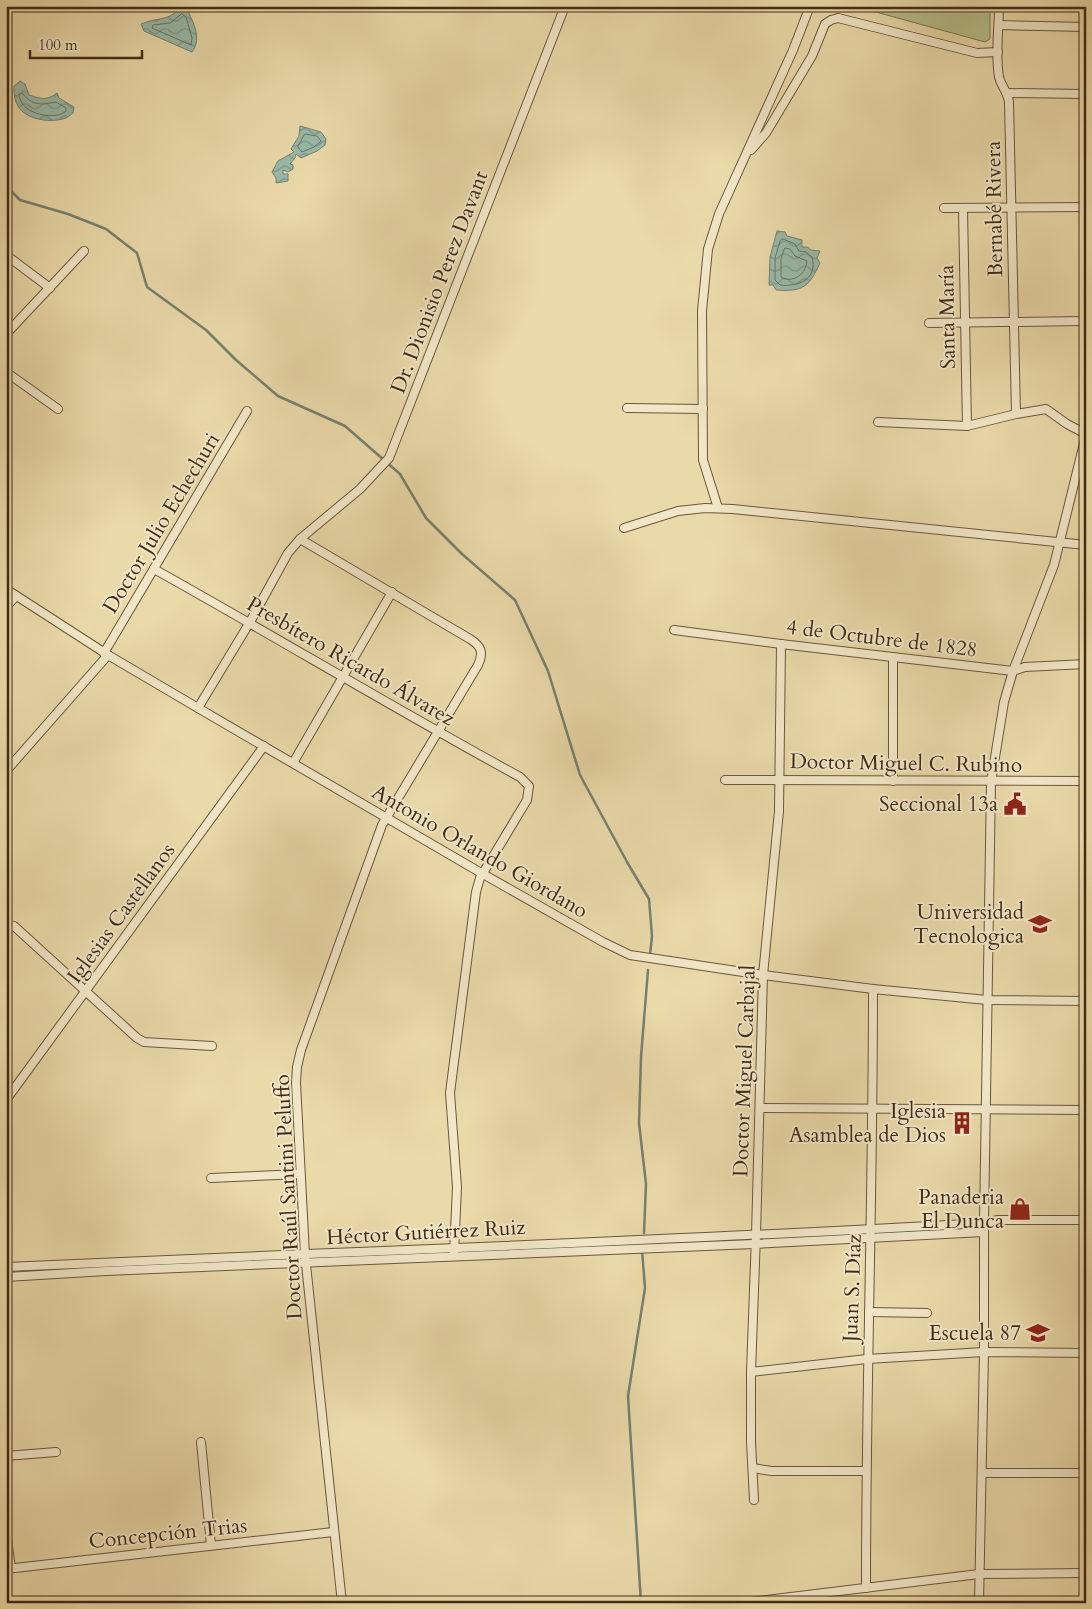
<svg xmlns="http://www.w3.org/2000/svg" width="1092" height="1609" font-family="Cardo,serif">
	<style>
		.green { fill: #b5c08a; stroke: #7a7650 }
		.water { fill: url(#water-waves); stroke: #75816f }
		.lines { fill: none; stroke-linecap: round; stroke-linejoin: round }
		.shore { stroke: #6c7360; stroke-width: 1 }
		.stream { stroke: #75816f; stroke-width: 2.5 }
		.minor-casing { stroke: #6a573c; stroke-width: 10 }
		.minor { stroke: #f1e6c7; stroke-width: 8 }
		.labels { text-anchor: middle; stroke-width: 4; stroke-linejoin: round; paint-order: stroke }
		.street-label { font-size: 21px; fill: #402c17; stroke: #f1e6c7 }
		.poi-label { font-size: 21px; fill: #402c17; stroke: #f1e6c7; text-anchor: end }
	</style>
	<defs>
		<pattern id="water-waves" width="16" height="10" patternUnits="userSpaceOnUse" patternTransform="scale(1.25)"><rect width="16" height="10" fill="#98baaa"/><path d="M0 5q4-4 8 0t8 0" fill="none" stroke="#7d9789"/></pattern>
	</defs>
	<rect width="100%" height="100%" fill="#ead9a9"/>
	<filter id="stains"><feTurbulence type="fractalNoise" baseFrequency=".004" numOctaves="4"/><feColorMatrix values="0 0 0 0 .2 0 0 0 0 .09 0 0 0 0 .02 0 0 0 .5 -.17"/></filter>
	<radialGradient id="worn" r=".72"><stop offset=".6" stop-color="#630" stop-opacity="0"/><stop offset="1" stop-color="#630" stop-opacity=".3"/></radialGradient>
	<polygon class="green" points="854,6 990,6 990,39 985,42"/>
	<g class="water">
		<path d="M182,6H185C192,19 203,38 192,52L144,31L141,24C160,16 167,23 182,6Z"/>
		<path d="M20,81L25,84L29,95C41,99 47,101 57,93L59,98L74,107L73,113C69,116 66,119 62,119C49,123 25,119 18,106C14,99 14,93 14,86Z"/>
		<polygon points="300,126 321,132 326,139 325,145 317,151 301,158 296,154 295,158 290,164 293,165 293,169 288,172 283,170 283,174 288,174 288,181 276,183 276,178 272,172 278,161 294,152 291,149 299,136"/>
		<path d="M777,231L785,232L787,236L802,240V247H807L811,250L820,251L817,258L820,263C809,287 803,292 776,290L773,285H769L770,257Z"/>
	</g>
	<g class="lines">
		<g class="shore">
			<polygon points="182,14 186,17 192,38 191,45 152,28 153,25 170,23"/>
			<path d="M22,93C33,106 40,105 56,102L66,108V111C56,120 29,115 22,103C21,102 19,96 19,95Z"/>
			<polygon points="305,134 317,136 321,141 314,147 302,152 298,147"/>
			<path d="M783,239L795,244L799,251L806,252L812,257C818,279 799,287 780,285L775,280V258L780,241Z"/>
			<path d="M785,248L790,249L795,256L807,261C806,274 793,284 781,277V259Z"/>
		</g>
		<g class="stream">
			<polyline points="6,186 20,200 68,214 106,229 137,253 147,287 206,330 236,360 278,396 345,426 400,474 426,518 462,554 515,600 548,671 580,775 627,862 649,899 652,936 650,955"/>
			<polyline points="644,1233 646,1184 639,1123 641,1057 648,970"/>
			<polyline points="641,1603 628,1396 645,1288 642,1250"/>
		</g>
		<defs>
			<g id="minor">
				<path d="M999,6C999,29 995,54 999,77C1001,86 1007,90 1009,102L1016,414"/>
				<polyline points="999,25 1086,27"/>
				<polyline points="1008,93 1086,94"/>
				<polyline points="751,150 766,133 812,56 825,24 831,20 838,18 977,53 998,52"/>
				<polyline points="944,208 1086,207"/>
				<polyline points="963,208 967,426"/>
				<polyline points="6,255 50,288"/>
				<polyline points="929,323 1086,321"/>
				<polyline points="6,334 84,251"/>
				<polyline points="6,372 58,409"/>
				<polyline points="627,408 703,409"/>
				<polyline points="878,422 967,426 1016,414 1046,409 1067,424 1086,434"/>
				<polyline points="718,508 703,460 702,311 708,249 719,214 793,50 810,6"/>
				<polyline points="624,528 678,511 705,508 733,509 1086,545"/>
				<path d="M300,539L470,639C481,646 484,652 478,665L382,825L301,1050L297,1067L296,1083L305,1255L342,1603"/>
				<path d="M154,569C276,637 397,710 520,777L529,786L527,800L480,878L476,892L450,1093L457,1187L454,1253"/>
				<polyline points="6,589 108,655 198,708 483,874 603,942 630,955 763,975 873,989 987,1000 1086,1001"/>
				<polyline points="6,607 16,596"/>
				<polyline points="674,630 781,644 1013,671 1025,667 1086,664"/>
				<polyline points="104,653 247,411"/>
				<polyline points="198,708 250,622 288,553 300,539 360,489 389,458 565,6"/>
				<polyline points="293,763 392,592"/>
				<polyline points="6,771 108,655"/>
				<polyline points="725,780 1086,781"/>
				<polyline points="893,781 893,657"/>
				<polyline points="14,926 137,1038 144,1042 212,1046"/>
				<polyline points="6,1100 264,746"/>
				<polyline points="760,1108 1086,1110"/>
				<polyline points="211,1178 300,1174"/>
				<path d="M6,1267C106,1262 206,1259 306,1254C532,1245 758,1236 984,1223L998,1220H1086"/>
				<polyline points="6,1277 106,1271 754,1244 984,1232"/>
				<polyline points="869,1312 927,1313"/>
				<polyline points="751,1372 867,1359 984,1352 1086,1353"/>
				<polyline points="201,1442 211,1545"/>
				<polyline points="6,1456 56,1452"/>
				<polyline points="753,1468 771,1471 866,1471"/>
				<polyline points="982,1473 1086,1473"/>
				<polyline points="754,1500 751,1442 751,1372 756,1235 763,975 779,811 781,644"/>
				<polyline points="6,1532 11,1568"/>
				<polyline points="6,1569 333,1532"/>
				<path d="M866,1588C866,1388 873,1189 873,989"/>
				<polyline points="742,1603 979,1574 1086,1573"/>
				<polyline points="979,1603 984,1352 984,1223 991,782 1004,702 1013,671 1054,565 1086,435"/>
			</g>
		</defs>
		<use href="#minor" class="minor-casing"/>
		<use href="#minor" class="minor"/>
	</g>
	<defs>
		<symbol id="civic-bare" viewBox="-9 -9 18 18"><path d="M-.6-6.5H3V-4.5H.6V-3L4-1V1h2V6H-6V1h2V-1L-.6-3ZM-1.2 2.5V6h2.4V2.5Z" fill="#8f2418" stroke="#f1e6c7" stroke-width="2.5" paint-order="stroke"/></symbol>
		<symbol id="university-bare" viewBox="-9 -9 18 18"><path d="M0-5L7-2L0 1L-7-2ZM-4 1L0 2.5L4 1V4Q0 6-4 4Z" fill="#8f2418" stroke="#f1e6c7" stroke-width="2.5" paint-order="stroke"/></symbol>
		<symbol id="building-bare" viewBox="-9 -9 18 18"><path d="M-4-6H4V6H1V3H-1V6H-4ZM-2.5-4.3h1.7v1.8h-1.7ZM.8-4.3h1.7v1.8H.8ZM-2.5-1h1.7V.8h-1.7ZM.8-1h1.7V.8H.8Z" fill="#8f2418" stroke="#f1e6c7" stroke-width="2.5" paint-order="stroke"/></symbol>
		<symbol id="shop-bare" viewBox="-9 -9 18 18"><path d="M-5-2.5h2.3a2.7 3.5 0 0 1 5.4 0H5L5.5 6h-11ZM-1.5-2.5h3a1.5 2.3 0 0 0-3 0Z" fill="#8f2418" stroke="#f1e6c7" stroke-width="2.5" paint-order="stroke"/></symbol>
		<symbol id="school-bare" viewBox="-9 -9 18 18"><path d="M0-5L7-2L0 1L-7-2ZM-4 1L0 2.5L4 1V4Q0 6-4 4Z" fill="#8f2418" stroke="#f1e6c7" stroke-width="2.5" paint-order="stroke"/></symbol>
	</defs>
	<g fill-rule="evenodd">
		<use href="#civic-bare" x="999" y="788" width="32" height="32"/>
		<use href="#university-bare" x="1024" y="908" width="32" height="32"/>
		<use href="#building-bare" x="946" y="1107" width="32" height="32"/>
		<use href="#shop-bare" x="1004" y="1193" width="32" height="32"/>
		<use href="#school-bare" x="1022" y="1317" width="32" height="32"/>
	</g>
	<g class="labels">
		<g class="street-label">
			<text transform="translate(994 209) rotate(-91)" y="7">Bernabé Rivera</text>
			<text transform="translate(439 282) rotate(-69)" y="7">Dr. Dionisio Perez Davant</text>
			<text transform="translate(947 317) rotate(-91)" y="7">Santa María</text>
			<text transform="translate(161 523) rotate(-59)" y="7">Doctor Julio Echechuri</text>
			<text transform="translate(882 638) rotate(7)" y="7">4 de Octubre de 1828</text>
			<text transform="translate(351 661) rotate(30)" y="7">Presbítero Ricardo Álvarez</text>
			<text transform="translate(906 763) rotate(1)" y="7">Doctor Miguel C. Rubino</text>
			<text transform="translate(480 851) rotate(30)" y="7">Antonio Orlando Giordano</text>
			<text transform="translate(121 913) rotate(-54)" y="7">Iglesias Castellanos</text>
			<text transform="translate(744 1071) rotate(-88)" y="7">Doctor Miguel Carbajal</text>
			<text transform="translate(288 1197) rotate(-93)" y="7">Doctor Raúl Santini Peluffo</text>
			<text transform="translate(426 1232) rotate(-3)" y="7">Héctor Gutiérrez Ruiz</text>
			<text transform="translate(852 1288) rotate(-88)" y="7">Juan S. Díaz</text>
			<text transform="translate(168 1533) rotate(-6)" y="7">Concepción Trias</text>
		</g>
		<g class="poi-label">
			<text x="998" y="811">Seccional 13a</text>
			<text x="1024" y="919">Universidad<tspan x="1024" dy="24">Tecnologica</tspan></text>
			<text x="946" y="1118">Iglesia<tspan x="946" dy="24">Asamblea de Dios</tspan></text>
			<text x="1004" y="1204">Panaderia<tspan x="1004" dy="24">El Dunca</tspan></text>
			<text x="1021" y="1340">Escuela 87</text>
		</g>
	</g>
	<rect width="1092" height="1609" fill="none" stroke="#ead9a9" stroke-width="25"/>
	<rect x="8" y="8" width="1077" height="1594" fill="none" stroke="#402c17" stroke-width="2.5"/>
	<rect x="12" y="12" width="1067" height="1584" fill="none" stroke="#402c17"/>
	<path d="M30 50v8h112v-8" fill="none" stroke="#402c17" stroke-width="2.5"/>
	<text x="38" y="50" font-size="15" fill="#402c17" stroke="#f1e6c7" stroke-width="4" paint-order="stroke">100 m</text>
	<rect width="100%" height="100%" filter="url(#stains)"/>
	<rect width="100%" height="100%" fill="url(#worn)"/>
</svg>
